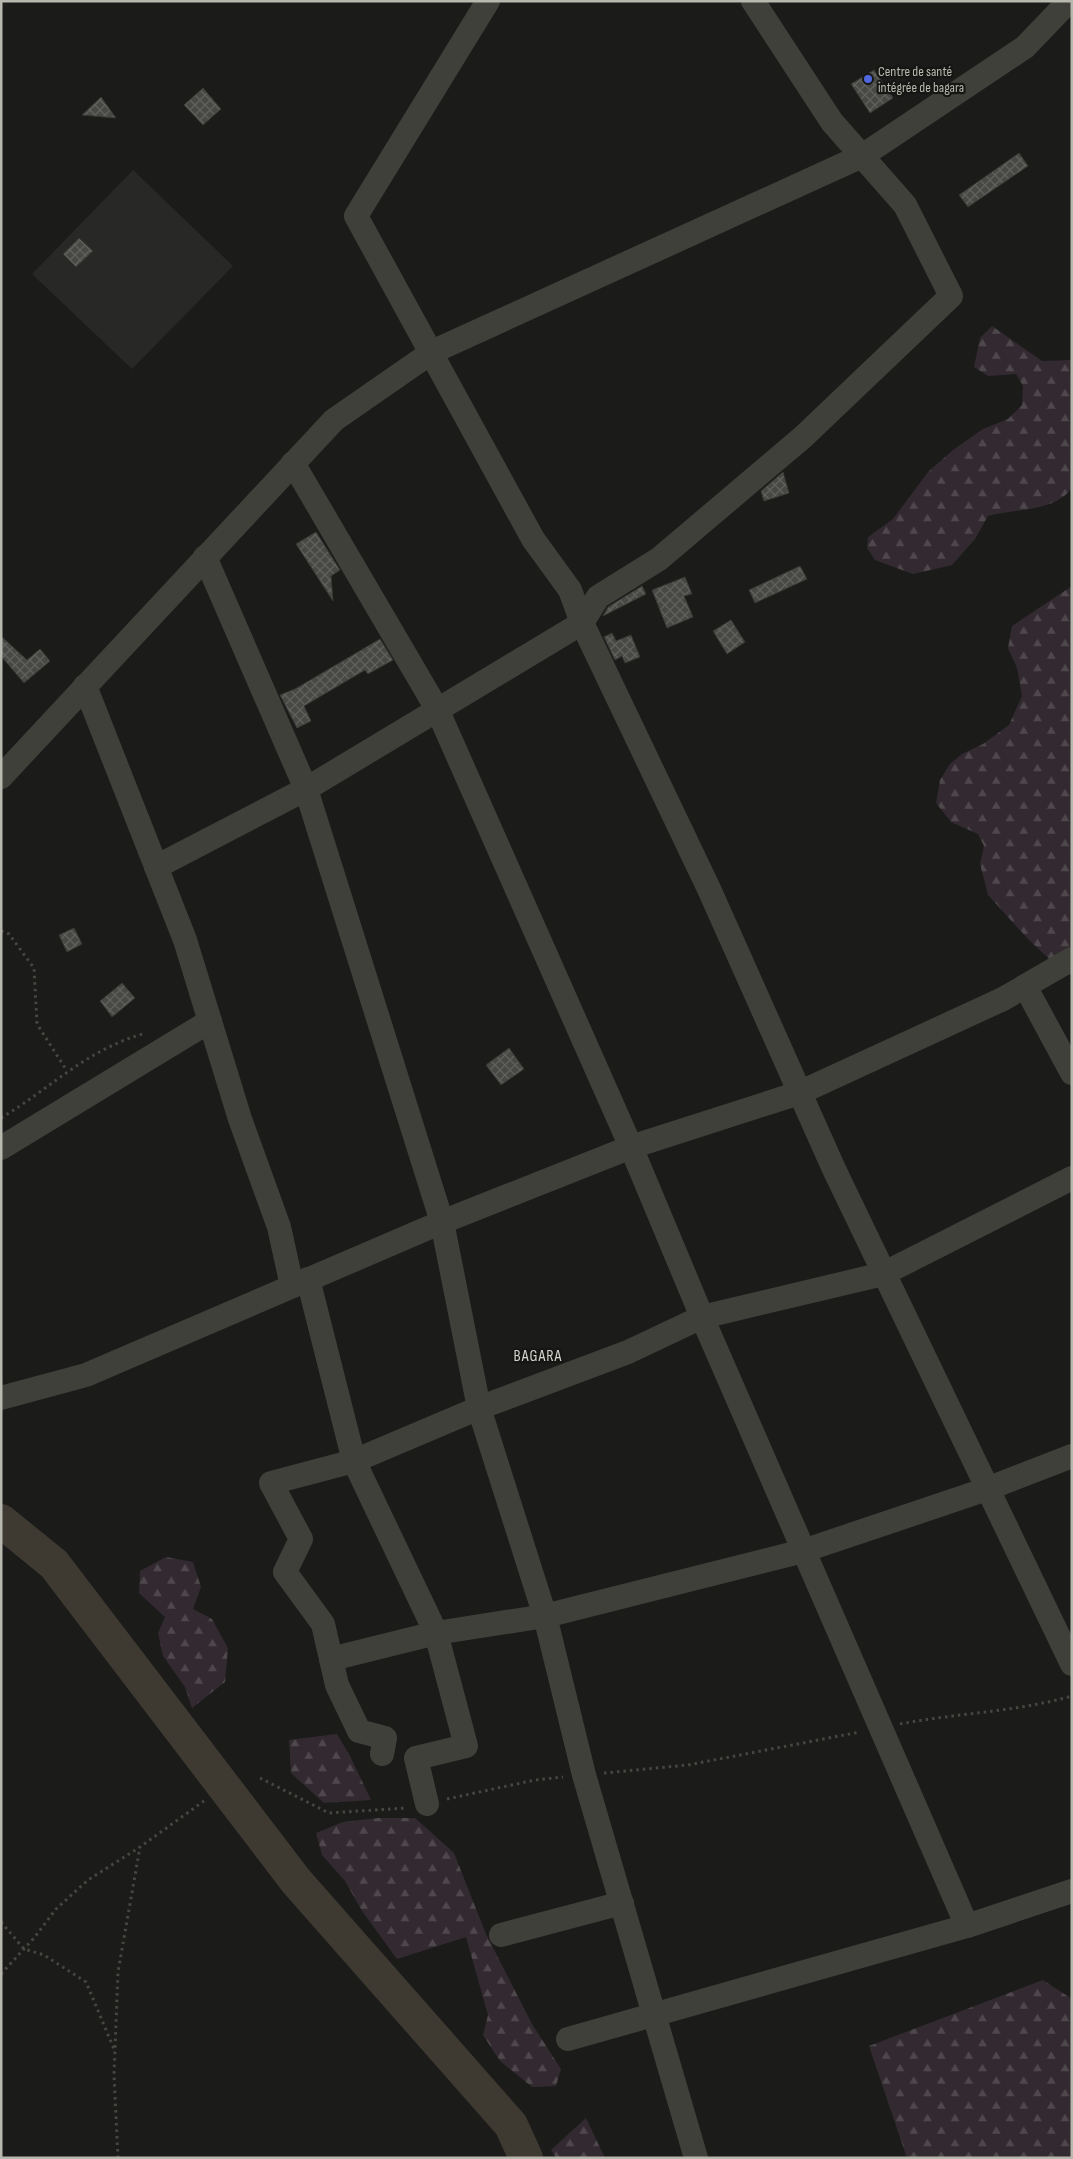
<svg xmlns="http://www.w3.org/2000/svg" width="1073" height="2159" font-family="'Sofia Sans Condensed',sans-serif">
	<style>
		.built { fill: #282826 }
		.forest { fill: url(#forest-firs) }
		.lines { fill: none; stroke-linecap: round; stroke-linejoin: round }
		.river { stroke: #3e3931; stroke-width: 34 }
		.building { fill: url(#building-cross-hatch); stroke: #373734 }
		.path { stroke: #474641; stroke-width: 3; stroke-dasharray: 2.5 4; stroke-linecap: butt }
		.minor { stroke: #40403b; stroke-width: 24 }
		.poi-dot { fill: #5067dd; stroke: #161615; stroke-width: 2 }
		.labels { text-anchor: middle; stroke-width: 4.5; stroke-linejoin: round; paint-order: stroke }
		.poi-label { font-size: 14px; fill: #b9b8ae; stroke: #161615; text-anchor: start }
		.quarter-label { font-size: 16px; letter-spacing: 1px; fill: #d6d5ce; stroke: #161615 }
	</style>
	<defs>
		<pattern id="forest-firs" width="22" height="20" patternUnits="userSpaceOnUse" patternTransform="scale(1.25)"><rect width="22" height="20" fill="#322a30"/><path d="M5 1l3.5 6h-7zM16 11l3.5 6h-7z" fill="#4e474b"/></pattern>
		<pattern id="building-cross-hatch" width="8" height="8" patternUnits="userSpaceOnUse" patternTransform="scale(1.25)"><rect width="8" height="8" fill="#484844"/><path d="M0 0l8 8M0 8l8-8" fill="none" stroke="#60605c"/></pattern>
	</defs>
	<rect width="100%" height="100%" fill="#1b1b1a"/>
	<polygon class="built" points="133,170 233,266 132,369 32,274"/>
	<g class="forest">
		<path d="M992,326L1042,361L1072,360V488C1053,513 1015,508 988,516L975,539L952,565L913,574L875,560L867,548L868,537L893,519L928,472L953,450L983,429L1008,419L1022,405L1023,386L1016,374L988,376L974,367L980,338Z"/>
		<polygon points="1072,586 1072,975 1070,975 1048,958 1027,938 988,895 980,864 984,846 978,834 951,822 936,803 940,780 950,764 962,754 983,744 1009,725 1022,696 1017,668 1008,648 1012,626"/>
		<polygon points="166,1557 193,1562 201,1587 193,1609 212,1619 228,1648 225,1682 192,1708 185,1687 163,1656 158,1633 165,1617 139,1593 140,1571"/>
		<polygon points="337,1734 350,1756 371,1800 324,1803 291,1773 289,1740"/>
		<polygon points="378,1818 415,1818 454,1853 486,1934 532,2024 561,2069 556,2086 532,2087 500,2061 483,2035 488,2015 466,1937 397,1959 362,1911 345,1881 322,1855 316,1833 343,1822"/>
		<polygon points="1043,1980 1072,1999 1072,2158 907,2158 869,2046"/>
		<polygon points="586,2118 605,2158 556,2158 551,2150"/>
	</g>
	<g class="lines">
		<polyline class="river" points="1,1521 54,1564 296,1881 511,2125 526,2158"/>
	</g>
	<g class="building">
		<polygon points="874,70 893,98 870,113 851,84"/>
		<polygon points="203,88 221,109 203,125 184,105"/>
		<polygon points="101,97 116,118 82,115"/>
		<polygon points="1019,153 1028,166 968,207 959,195"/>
		<polygon points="79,238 93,251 76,267 63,254"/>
		<polygon points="783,472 789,493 764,501 761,491"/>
		<polygon points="316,532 340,570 331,576 333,601 296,544"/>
		<polygon points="800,566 807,579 755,603 749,590"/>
		<polygon points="685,577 692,594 684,596 693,617 667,628 652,590"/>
		<polygon points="642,586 646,594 603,616 608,607"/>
		<polygon points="731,620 745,642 727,654 713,631"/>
		<polygon points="612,633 616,641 631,635 640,657 625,663 622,656 615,660 604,637"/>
		<polygon points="1,636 27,660 40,649 50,661 24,683 1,656"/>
		<polygon points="380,639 393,660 368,674 365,670 304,706 311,721 297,728 280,695 295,689"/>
		<polygon points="74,928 82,944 67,952 59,935"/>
		<polygon points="122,983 135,998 112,1017 100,1001"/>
		<polygon points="509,1048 524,1069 501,1085 486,1065"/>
	</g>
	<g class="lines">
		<g class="path">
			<polyline points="1,931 9,934 34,968 37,1024 67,1071"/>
			<path d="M1,1118C51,1088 87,1049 146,1033"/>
			<path d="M900,1724C957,1713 1016,1712 1072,1696"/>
			<polyline points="604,1773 688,1765 860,1732"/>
			<polyline points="260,1778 329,1813 406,1808"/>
			<polyline points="447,1799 535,1780 563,1777"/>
			<polyline points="1,1922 24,1949 44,1955 86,1982 114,2049"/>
			<polyline points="1,1974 34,1938 56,1909 88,1880 140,1847 204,1801"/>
			<polyline points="118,2158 114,2075 118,1972 140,1847"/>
		</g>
		<g class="minor">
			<polyline points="488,1 356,216 533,539 570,590 582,623 709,889 833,1167 1072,1664"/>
			<polyline points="293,463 437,709 631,1147 702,1317 967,1926"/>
			<polyline points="205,557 306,789 442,1222 479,1408 545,1616 584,1775 696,2158"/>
			<polyline points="85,686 185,940 240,1119 279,1227 292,1286"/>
			<polyline points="1,777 334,420 432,352 862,156 1025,47 1069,1"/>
			<polyline points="156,867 306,789 582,623 598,597 659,559 803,437 951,296 905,205 832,122 753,1"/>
			<polyline points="1025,986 1072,1073"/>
			<polyline points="1,1148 210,1021"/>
			<polyline points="308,1279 354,1461 436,1633 466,1746 416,1758 427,1804"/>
			<polyline points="1,1398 86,1375 442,1222 631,1147 799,1093 1003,999 1072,959"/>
			<polyline points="331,1659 436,1633 545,1616 803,1551 987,1489 1072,1456"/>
			<polyline points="382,1754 385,1738 359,1731 337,1685 323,1624 285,1572 301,1539 271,1483 354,1461 479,1408 628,1352 702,1317 883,1274 1072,1178"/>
			<polyline points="501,1935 622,1903"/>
			<polyline points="568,2039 967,1926 1072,1891"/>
		</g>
	</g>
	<circle class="poi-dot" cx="868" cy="79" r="5"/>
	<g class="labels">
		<g class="poi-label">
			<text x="878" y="76">Centre de santé<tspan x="878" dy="16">intégrée de bagara</tspan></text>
		</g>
		<g class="quarter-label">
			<text x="538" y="1361">BAGARA</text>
		</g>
	</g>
	<rect width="1073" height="2159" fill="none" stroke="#b9b8ae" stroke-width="5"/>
</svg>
